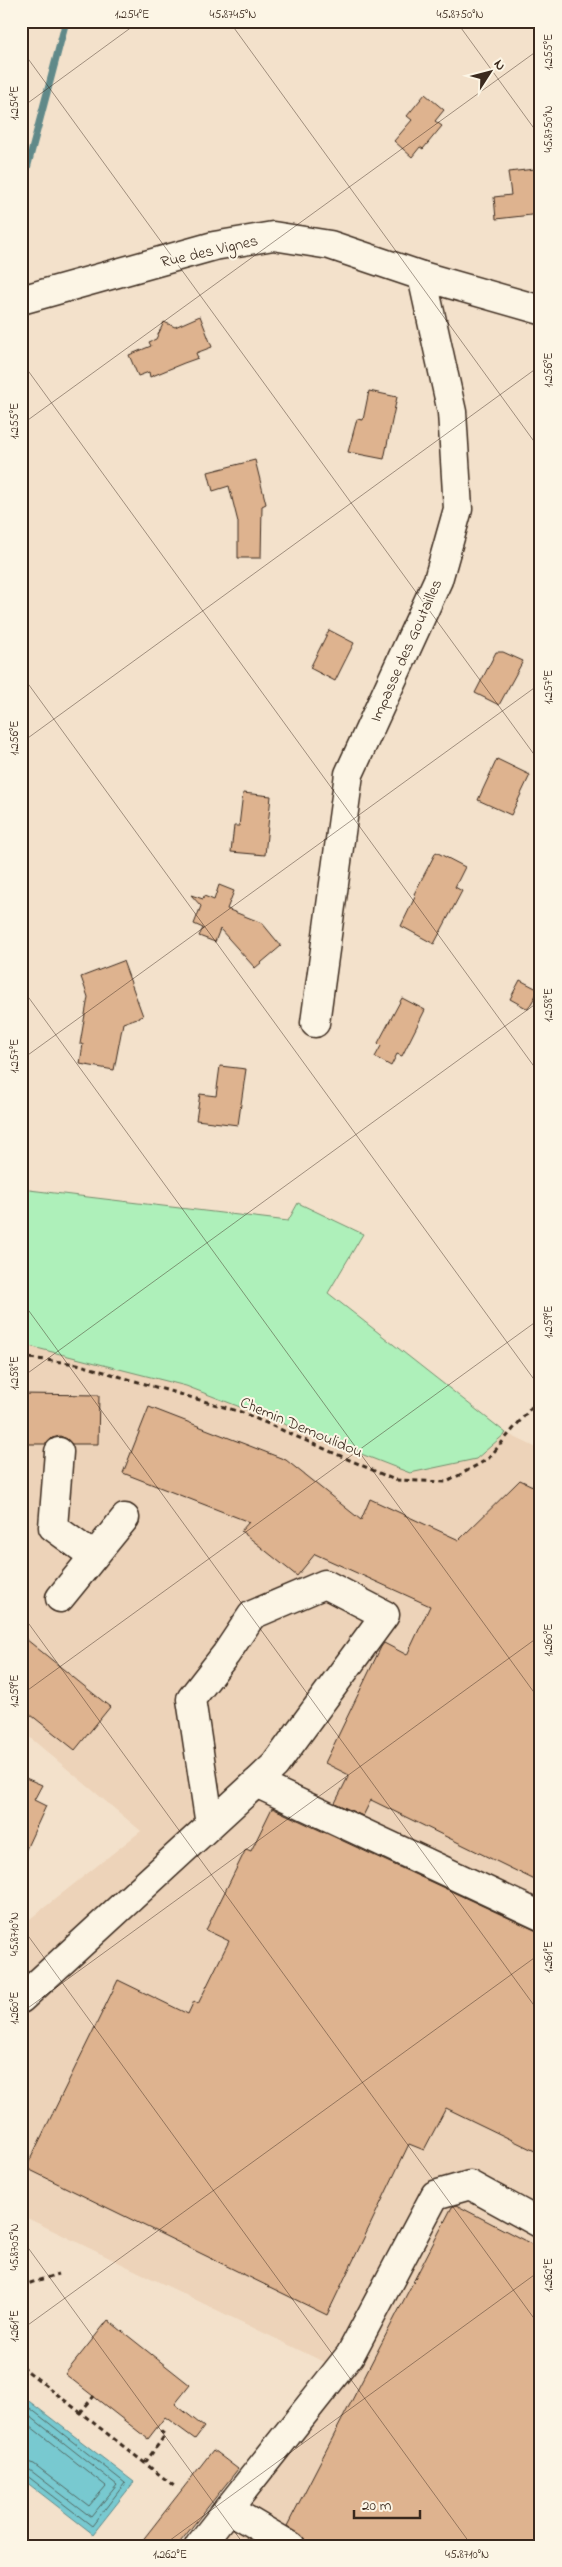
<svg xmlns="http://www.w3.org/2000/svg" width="562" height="2567" font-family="'Indie Flower',sans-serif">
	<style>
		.built { fill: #edd3b9 }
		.green { fill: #aef0ba; stroke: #748d6c }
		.water { fill: #78c9d0; stroke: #608989 }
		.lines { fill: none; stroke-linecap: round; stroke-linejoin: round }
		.shore { stroke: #536a65; stroke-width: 1 }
		.stream { stroke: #608989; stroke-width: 7 }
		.building { fill: #deb38f; stroke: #3b2a1e }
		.minor-casing { stroke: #3b2a1e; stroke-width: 31 }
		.path { stroke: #3b2a1e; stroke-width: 3; stroke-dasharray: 5 4; stroke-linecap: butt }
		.minor { stroke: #fcf5e5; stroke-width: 28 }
		.ticks { fill: none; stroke: #3b2a1e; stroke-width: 1; stroke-opacity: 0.45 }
		.labels { text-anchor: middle; stroke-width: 4; stroke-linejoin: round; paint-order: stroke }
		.street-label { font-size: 16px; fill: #3b2a1e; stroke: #fcf5e5 }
		.neatline { fill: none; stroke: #3b2a1e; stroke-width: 2 }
		.ticks-label { font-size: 12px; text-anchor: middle; fill: #3b2a1e }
	</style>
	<rect width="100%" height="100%" fill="#f3e1cb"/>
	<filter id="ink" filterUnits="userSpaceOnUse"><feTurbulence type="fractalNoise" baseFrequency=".02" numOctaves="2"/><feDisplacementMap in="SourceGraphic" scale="10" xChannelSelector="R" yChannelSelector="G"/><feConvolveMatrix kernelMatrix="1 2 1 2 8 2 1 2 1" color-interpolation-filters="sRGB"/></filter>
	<g filter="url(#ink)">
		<polygon class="built" points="21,1344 476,1459 506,1433 541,1450 541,2546 185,2546 328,2364 21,2215 21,1926 141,1831 21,1730"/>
		<polygon class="green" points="21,1189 288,1221 298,1203 363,1234 328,1293 506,1433 476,1459 410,1473 186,1386 21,1344"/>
		<polygon class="water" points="21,2395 134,2482 93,2534 21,2478"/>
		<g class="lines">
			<g class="shore">
				<polyline points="21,2401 125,2483 92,2526 26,2475 21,2474"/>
				<polyline points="21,2409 117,2485 91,2517 30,2470 21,2468"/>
				<polyline points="21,2419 106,2486 89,2506 34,2464 21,2460"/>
			</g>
			<polyline class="stream" points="21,191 66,21"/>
		</g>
		<g class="building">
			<polygon points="425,94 444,110 435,121 442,126 423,149 420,147 412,157 394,141 412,120 407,116"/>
			<polygon points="535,169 540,214 496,219 494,197 511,195 508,172"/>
			<polygon points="200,316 212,347 196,353 198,358 184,363 150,377 149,372 138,376 129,355 151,346 149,342 156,339 164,322 175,327"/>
			<polygon points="369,391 397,397 384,459 348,452 357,419 363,420"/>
			<polygon points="255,460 266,504 262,506 261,558 238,558 238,522 229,486 213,491 208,472"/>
			<polygon points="329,630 354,643 335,681 310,668"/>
			<polygon points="496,652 503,652 523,661 499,705 475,693"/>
			<polygon points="497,759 530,775 511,815 478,800"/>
			<polygon points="243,793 271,796 265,855 231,852 234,826 239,826"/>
			<polygon points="436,852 465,867 455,887 462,891 434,944 401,926 416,895 414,894"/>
			<polygon points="219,885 234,891 227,909 262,923 281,946 255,968 220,929 215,942 199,936 203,928 194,924 201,906 191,895 203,899 204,896 214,900"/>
			<polygon points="123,961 143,1016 123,1023 114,1070 80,1064 83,1044 80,1044 88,997 81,977"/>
			<polygon points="520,980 539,990 528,1009 510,999"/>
			<polygon points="402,998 425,1010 402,1056 397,1054 391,1066 375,1057 381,1046 378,1043"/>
			<polygon points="220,1066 246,1069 238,1125 196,1120 200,1094 216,1096"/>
			<polygon points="21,1394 99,1395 98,1444 72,1444 67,1439 60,1436 52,1438 46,1444 21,1444"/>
			<polygon points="149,1407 286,1460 361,1520 370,1499 459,1540 520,1480 541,1490 541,1883 371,1800 363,1816 335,1803 349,1775 325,1763 381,1647 384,1643 407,1655 430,1606 315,1554 297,1576 241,1531 249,1522 123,1473"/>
			<polygon points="21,1635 110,1707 75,1750 21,1707"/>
			<polygon points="21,1776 42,1785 34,1800 46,1806 21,1860"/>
			<polygon points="272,1808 541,1933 541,2154 446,2108 424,2150 409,2144 327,2315 26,2168 118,1980 188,2014 194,2001 198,2004 229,1941 206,1930 246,1849 251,1851"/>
			<polygon points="456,2205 541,2249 541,2546 307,2546 304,2538 287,2526 452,2207"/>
			<polygon points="108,2320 190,2385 175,2404 204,2427 195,2439 165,2417 148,2439 65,2374"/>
			<polygon points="213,2450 238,2469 177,2546 138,2546"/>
		</g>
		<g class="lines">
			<defs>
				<g id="minor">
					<polyline points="21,300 214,246 273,236 330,245 422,276 541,310"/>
					<polyline points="315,1023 349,774 438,580 458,509 452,412 422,276"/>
					<polyline points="59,1452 53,1527 93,1556"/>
					<polyline points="60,1598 125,1518"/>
					<polyline points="256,1783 541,1916"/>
					<polyline points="21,1999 256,1783 275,1765 385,1615 325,1584 252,1615 226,1654 191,1699 210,1825"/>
					<polyline points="199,2546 228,2509"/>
					<polyline points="291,2546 228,2509 350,2355 435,2195 470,2185 541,2224"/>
				</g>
			</defs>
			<use href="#minor" class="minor-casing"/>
			<g class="path">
				<polyline points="21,1357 77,1364 241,1412 395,1480 447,1482 488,1459 541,1396"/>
				<polyline points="21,2286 58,2274"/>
				<polyline points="21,2366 174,2486"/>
				<polyline points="80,2413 94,2396"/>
				<polyline points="145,2463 165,2435 157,2428"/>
			</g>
			<use href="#minor" class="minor"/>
		</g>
	</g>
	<path class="ticks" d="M229,21L541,451M456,21L541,138M21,49L541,764M21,108L140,21M21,361L541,1076M21,425L541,48M21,674L541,1389M21,743L541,365M21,987L541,1702M21,1060L541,683M21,1300L541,2015M21,1378L541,1000M21,1613L541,2328M21,1695L541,1318M21,1926L472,2546M21,2013L541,1635M21,2238L245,2546M21,2330L541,1953M162,2546L541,2270"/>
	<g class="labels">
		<g class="street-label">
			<text transform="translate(209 250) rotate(-13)" y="6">Rue des Vignes</text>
			<text transform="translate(405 650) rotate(-66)" y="6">Impasse des Goutailles</text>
			<text transform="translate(302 1426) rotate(23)" y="6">Chemin Demoulidou</text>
		</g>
	</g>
	<rect width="562" height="2567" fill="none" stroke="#fcf5e5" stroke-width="55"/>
	<g transform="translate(490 72) rotate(54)" stroke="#fcf5e5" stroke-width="4" paint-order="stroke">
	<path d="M0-4L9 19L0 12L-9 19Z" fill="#3b2a1e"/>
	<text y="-8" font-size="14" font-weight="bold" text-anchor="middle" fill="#3b2a1e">N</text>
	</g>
	<path d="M354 2510v8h66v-8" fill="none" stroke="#3b2a1e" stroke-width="2.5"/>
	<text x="362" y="2510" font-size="15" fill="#3b2a1e" stroke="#fcf5e5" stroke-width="4" paint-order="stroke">20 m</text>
	<rect x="28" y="28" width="506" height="2512" class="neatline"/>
	<g class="ticks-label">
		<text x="132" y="18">1.254°E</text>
		<text x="233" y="18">45.8745°N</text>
		<text x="460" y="18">45.8750°N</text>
		<text transform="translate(548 52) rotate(-90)" y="4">1.255°E</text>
		<text transform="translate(14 103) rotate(-90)" y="4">1.254°E</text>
		<text transform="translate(548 129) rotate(-90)" y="4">45.8750°N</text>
		<text transform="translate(548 370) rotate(-90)" y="4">1.256°E</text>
		<text transform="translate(14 421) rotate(-90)" y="4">1.255°E</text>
		<text transform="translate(548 687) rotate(-90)" y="4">1.257°E</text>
		<text transform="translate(14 738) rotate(-90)" y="4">1.256°E</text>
		<text transform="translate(548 1005) rotate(-90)" y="4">1.258°E</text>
		<text transform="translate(14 1056) rotate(-90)" y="4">1.257°E</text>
		<text transform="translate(548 1322) rotate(-90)" y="4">1.259°E</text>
		<text transform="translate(14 1373) rotate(-90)" y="4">1.258°E</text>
		<text transform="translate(548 1640) rotate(-90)" y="4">1.260°E</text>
		<text transform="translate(14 1691) rotate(-90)" y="4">1.259°E</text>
		<text transform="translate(14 1934) rotate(-90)" y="4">45.8710°N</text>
		<text transform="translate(548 1957) rotate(-90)" y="4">1.261°E</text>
		<text transform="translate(14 2008) rotate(-90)" y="4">1.260°E</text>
		<text transform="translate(14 2247) rotate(-90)" y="4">45.8705°N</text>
		<text transform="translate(548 2275) rotate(-90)" y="4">1.262°E</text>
		<text transform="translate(14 2326) rotate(-90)" y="4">1.261°E</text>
		<text x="170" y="2558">1.262°E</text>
		<text x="467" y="2558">45.8710°N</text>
	</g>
</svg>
